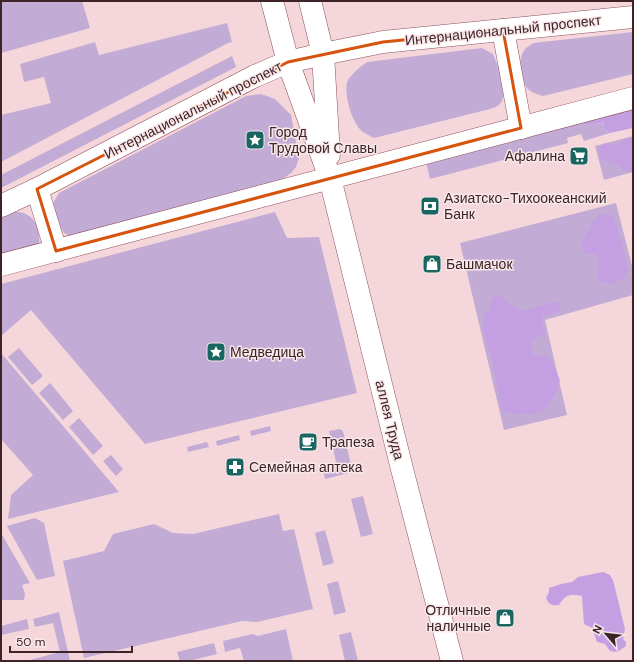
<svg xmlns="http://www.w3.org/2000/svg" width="634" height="662" font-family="'DM Sans',sans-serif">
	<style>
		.green { fill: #c2acd5 }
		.forest { fill: #c4a0e2 }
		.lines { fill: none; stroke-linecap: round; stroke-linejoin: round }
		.minor-casing { stroke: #8f4f5b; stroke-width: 23 }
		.major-casing { stroke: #8f4f5b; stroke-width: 23 }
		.minor { stroke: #fff; stroke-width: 22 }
		.major { stroke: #fff; stroke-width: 22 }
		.marked { fill: none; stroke: #d7540f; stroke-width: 3; stroke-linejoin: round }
		.labels { text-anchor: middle; stroke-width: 3; stroke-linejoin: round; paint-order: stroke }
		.street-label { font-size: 14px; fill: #3e2327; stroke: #f8e8ea }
		.poi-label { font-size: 14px; fill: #3e2327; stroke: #f8e8ea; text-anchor: start }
	</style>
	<rect width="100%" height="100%" fill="#f5d7db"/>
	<g class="green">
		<polygon points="1,1 82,1 90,28 1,53"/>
		<polygon points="227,23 232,42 228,43 1,162 1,115 51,103 44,77 24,82 20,64 95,42 99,55"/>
		<path d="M633,32V74L543,96C537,94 532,93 528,89C519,79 517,60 525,49C527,47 531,45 533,43Z"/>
		<path d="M482,48L493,54C498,67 511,93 499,105C496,107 493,108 490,109L374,138C370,136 366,134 363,132C352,124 344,95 347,82C350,75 361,66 367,62Z"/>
		<polygon points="232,56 236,67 1,188 1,175"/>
		<polygon points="261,94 275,99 291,115 299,158 296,167 292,172 283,179 79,240 64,233 55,220 53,203 59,193 246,96"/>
		<polygon points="582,117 596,124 604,122 603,128 610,133 584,141 581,134 567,138 568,143 430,179 425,158"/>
		<polygon points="633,136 633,172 604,180 595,146"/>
		<polygon points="616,203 633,270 633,295 545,320 567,415 504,430 460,243"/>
		<path d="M14,212C29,211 39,222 39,236C39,237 40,241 39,242C39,245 37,246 36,248L1,260V218Z"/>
		<polygon points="275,212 287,238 319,237 357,393 145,444 31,310 1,336 1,284"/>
		<polygon points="19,348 43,376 32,385 8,357"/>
		<polygon points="1,353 119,492 8,519 11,495 33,475 1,439"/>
		<polygon points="50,383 73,411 63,420 39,393"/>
		<polygon points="79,418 103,446 93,455 69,427"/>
		<polygon points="270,426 271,431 251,436 250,431"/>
		<polygon points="340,429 343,431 352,469 349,473 325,479 322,466 336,462 329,431"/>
		<polygon points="239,435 240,440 217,446 216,441"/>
		<polygon points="207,442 209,447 188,452 187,447"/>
		<polygon points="111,455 123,469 116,476 103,461"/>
		<polygon points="363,496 373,534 361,537 351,499"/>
		<polygon points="279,514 283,531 294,529 313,609 257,622 242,621 84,658 63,561 104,551 113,534 154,524 173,533 193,534"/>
		<polygon points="35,518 44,523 55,576 37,580 7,526"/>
		<polygon points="325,530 334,563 323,566 315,533"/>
		<polygon points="1,533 30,583 22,585 25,594 24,600 1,600"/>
		<polygon points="338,581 346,612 334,615 327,584"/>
		<polygon points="59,612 70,661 26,661 60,652 53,623 35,627 33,619"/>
		<polygon points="27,619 29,629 1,635 1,626"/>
		<polygon points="286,629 293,661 244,661 240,648 225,652 223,641 252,634 258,636"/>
		<polygon points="351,632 358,661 345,661 339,635"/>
		<polygon points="214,643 217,654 189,661 180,661 177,652"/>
	</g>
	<g class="forest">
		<polygon points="633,102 633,128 610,133 603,128 604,122 596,124 584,124 582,117"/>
		<path d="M633,137V171C625,173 621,167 615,164C608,161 606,163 599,157V148L605,143L615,145L624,140Z"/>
		<polygon points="600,214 614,216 624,252 628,271 622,280 610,284 600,281 596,274 600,264 596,254 584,253 581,243 594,220"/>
		<polygon points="499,295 515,307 525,311 548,303 559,302 560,311 542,316 545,335 532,339 531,348 534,355 549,356 560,380 556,393 546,409 531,415 524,413 515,415 502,410 491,355 487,346 483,328 484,315 490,309 492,298"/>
		<path d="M603,572L610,575L613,580L625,629L623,639L626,642V646L617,652L610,651L605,644L597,642L592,628L584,624L582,596C569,594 566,594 559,605C552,606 549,605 546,598L549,592V588L561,584L572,582L578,577Z"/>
	</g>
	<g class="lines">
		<defs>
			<g id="minor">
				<polyline points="503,30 521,128"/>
				<polyline points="330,178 402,469 452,661"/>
				<polyline points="37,189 56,251"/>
			</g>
			<g id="major">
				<polyline points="272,1 288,62 330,178"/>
				<polyline points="310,1 323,54 329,155"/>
				<polyline points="1,206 37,189 255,76 288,62 323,54 383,42 633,17"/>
				<polyline points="1,265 633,98"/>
			</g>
		</defs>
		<use href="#minor" class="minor-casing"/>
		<use href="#major" class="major-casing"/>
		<use href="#minor" class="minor"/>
		<use href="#major" class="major"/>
	</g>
	<path class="marked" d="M503,30L521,128L56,251L37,189L288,62L383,42Z"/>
	<defs>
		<symbol id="sight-square" viewBox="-11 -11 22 22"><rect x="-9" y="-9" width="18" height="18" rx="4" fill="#196661" stroke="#f8e8ea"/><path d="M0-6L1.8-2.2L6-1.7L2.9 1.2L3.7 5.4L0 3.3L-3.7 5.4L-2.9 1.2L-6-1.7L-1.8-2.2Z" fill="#fff"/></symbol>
		<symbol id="supermarket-square" viewBox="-11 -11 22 22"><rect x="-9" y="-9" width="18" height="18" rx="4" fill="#196661" stroke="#f8e8ea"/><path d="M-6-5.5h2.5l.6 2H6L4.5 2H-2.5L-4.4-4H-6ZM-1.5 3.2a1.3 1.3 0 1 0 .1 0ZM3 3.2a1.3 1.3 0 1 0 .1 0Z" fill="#fff"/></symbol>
		<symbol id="bank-square" viewBox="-11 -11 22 22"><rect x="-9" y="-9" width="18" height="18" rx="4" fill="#196661" stroke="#f8e8ea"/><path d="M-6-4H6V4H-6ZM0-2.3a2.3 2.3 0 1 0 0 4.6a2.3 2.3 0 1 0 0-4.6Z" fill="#fff"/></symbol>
		<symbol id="shop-square" viewBox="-11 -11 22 22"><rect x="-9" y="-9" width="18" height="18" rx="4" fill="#196661" stroke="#f8e8ea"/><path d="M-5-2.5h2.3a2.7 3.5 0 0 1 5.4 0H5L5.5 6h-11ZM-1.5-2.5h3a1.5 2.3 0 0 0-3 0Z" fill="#fff"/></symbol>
		<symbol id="cafe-square" viewBox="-11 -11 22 22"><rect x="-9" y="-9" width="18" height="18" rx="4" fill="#196661" stroke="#f8e8ea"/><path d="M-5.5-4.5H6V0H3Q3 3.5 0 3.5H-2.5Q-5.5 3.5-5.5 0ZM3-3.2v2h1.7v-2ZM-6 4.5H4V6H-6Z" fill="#fff"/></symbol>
		<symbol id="pharmacy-square" viewBox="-11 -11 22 22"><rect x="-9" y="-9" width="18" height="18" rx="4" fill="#196661" stroke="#f8e8ea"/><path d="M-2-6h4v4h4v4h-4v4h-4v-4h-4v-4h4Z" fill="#fff"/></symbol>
	</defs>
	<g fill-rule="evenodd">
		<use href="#sight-square" x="244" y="129" width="22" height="22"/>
		<use href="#supermarket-square" x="568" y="145" width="22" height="22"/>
		<use href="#bank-square" x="419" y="195" width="22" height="22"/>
		<use href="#shop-square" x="421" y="253" width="22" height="22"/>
		<use href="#sight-square" x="205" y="341" width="22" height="22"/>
		<use href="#cafe-square" x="297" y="431" width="22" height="22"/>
		<use href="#pharmacy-square" x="224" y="456" width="22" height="22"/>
		<use href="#shop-square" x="494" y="607" width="22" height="22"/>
	</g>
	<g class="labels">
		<g class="street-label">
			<text transform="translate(503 30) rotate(-6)" y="5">Интернациональный проспект</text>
			<text transform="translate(193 110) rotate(-27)" y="5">Интернациональный проспект</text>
			<text transform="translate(390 420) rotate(76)" y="5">аллея Труда</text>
		</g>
		<g class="poi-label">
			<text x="269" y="137">Город<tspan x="269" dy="16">Трудовой Славы</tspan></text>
			<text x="565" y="161" text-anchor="end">Афалина</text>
			<text x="444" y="203">Азиатско-Тихоокеанский<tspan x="444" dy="16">Банк</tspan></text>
			<text x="446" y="269">Башмачок</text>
			<text x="230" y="357">Медведица</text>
			<text x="322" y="447">Трапеза</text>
			<text x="249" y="472">Семейная аптека</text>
			<text x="491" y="615" text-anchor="end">Отличные<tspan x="491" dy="16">наличные</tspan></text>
		</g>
	</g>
	<rect width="634" height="662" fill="none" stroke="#3e2327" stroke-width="4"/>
	<g transform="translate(606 634) rotate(298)" stroke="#f8e8ea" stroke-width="3" paint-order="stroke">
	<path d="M0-3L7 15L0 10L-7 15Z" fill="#3e2327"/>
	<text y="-6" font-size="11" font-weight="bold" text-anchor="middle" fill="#3e2327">N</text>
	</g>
	<path d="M10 646v6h122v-6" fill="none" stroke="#3e2327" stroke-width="2"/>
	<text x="16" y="646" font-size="12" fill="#3e2327" stroke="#f8e8ea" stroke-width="3" paint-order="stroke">50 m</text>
</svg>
